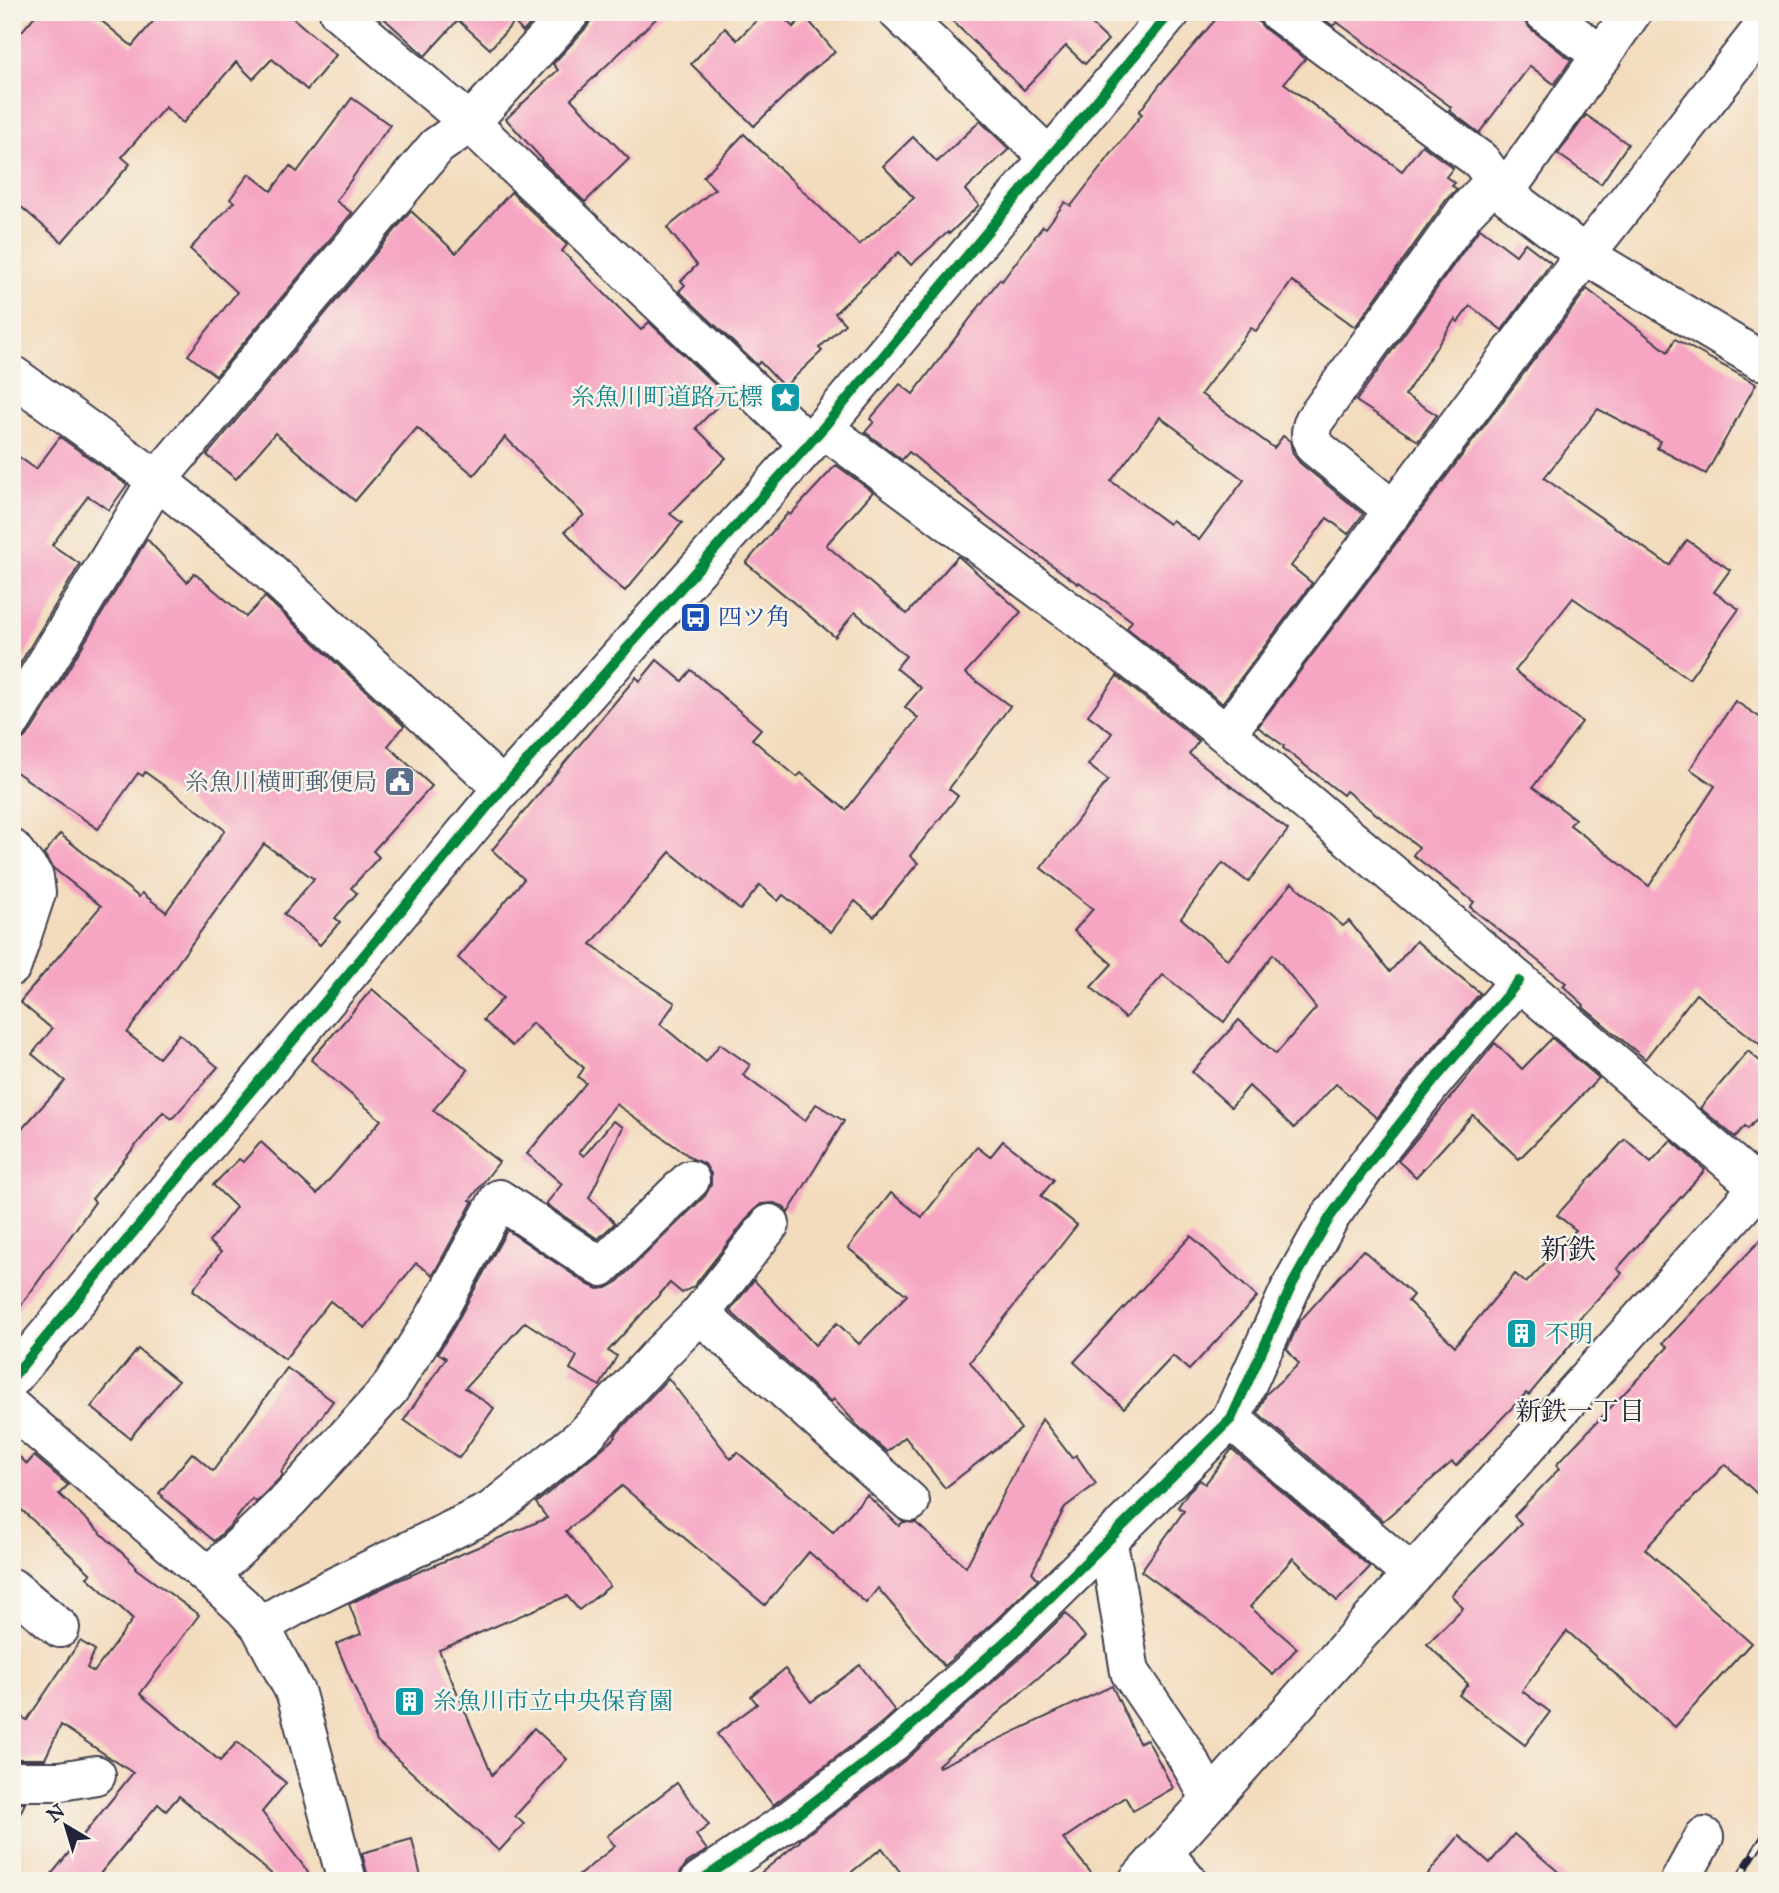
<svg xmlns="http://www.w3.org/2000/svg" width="1779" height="1893" font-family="'IM FELL Great Primer','Noto Serif JP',serif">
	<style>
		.building { fill: #f6a5c3; fill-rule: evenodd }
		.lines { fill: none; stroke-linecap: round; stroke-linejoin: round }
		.minor-casing { stroke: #413e4e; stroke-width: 42 }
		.minor { stroke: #fff; stroke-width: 38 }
		.rail-casing { stroke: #22223b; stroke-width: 8 }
		.rail { stroke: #f7f3e8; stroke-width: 5; stroke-dasharray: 16; stroke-linecap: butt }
		.cycleway-casing { stroke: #f7f3e8; stroke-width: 15 }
		.cycleway { stroke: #00873e; stroke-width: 10 }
		.labels { text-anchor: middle; stroke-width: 5; stroke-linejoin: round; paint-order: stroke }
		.culture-label { font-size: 24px; fill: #0d838f; stroke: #f7f3e8; text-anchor: start }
		.transit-label { font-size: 24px; fill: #164399; stroke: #f7f3e8; text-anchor: start }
		.service-label { font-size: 24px; fill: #4e5e75; stroke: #f7f3e8; text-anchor: end }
		.neighbourhood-label { font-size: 26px; fill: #22223b; stroke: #f7f3e8 }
		.quarter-label { font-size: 28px; fill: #22223b; stroke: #f7f3e8 }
	</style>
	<rect width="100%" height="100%" fill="#f7f3e8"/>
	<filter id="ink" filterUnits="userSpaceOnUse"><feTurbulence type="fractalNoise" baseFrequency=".0143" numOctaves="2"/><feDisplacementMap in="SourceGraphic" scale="14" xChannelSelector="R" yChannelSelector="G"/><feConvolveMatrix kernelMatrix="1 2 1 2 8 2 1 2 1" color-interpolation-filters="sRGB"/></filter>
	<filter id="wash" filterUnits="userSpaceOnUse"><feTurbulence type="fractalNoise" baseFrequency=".00686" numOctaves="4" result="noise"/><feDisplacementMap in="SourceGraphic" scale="28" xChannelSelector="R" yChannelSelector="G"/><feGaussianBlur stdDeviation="1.57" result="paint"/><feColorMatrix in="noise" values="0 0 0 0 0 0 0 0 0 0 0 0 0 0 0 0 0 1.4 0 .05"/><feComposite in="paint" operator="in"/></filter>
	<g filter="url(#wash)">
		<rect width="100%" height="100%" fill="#f3dcbd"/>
		<g id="blocks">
			<g class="building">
				<polygon points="38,12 91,12 132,46 161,12 286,12 336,55 307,90 272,59 253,79 236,62 183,123 165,107 122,157 130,164 62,242 12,199 12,43"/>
				<polygon points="377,12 541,12 523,32 514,22 490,49 458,20 425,56"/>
				<polygon points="592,12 663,12 571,99 629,159 585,202 541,160 542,159 506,119 558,70 553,64 587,27 592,17"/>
				<polygon points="765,12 778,12 793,27 805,16 835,52 805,76 754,126 691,64 725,28 737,40"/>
				<polygon points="943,12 1098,12 1089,22 1108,40 1085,64 1066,46 1024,90"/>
				<path d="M1222,12H1257L1258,21L1265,29L1305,59L1284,83L1402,171L1422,145L1453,168L1446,177L1455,183L1452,186L1457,189L1447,199L1355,327L1292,281L1256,331L1251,328L1201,394L1274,448L1283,436L1290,441L1293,454L1300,463L1363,514L1348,534L1327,518L1291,566L1312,583L1222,703L1127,628L1132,621L1079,582L1078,584L988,518L909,452L902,460L865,432L874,422L870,419L900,384L913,394L1000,279L1002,281L1043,226L1046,228L1065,202L1071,206L1142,114L1139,112L1161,83ZM1160,417L1244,480L1199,540L1172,520L1169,524L1111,481Z"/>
				<polygon points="1315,12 1523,12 1524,21 1531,29 1571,60 1554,84 1530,66 1479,133 1449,110 1451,107 1337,22 1333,26"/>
				<polygon points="352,98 390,125 336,201 352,213 216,376 188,355 237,292 190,249 234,202 230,199 249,174 271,191 290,166 297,172"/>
				<polygon points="1586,115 1628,144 1601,184 1558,154"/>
				<polygon points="980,121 1009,149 965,190 979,205 949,234 948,232 911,265 899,252 835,313 845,324 819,348 822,351 784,387 760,362 757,365 679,291 685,285 681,281 697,265 667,228 715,189 703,177 744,134 859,245 914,198 883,166 913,137 937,162"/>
				<polygon points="511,192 567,245 562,251 641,330 649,322 727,396 696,428 726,458 670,514 682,523 625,591 600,570 565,531 584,515 505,437 474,475 417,428 355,501 275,433 236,479 207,455 411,211 456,253"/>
				<polygon points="1480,228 1516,255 1525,243 1551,263 1502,330 1470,306 1458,322 1455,319 1405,395 1437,415 1418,441 1356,401"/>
				<polygon points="1587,289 1668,352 1675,339 1756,384 1706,474 1657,448 1660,441 1598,409 1544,478 1669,565 1687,540 1730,570 1714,592 1739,609 1689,679 1573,598 1515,671 1582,722 1533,787 1575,819 1570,825 1649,886 1715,786 1690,769 1735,701 1767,722 1767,1050 1696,994 1645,1059 1583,1007 1584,1005 1563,986 1566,983 1470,907 1474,902 1413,855 1419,847 1346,791 1343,795 1283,748 1284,746 1258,727"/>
				<polygon points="60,437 127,485 109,510 88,496 52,545 80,564 12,677 12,452 36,469"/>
				<polygon points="836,465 873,492 826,545 907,614 958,556 1021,612 965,673 1010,706 949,789 958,796 910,856 918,863 874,917 855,901 831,932 783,895 778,901 760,885 740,910 670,852 591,944 625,970 675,1003 660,1024 706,1062 720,1044 750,1065 743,1075 805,1121 816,1104 844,1121 788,1213 783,1206 774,1203 761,1204 753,1211 694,1286 682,1293 670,1283 608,1351 617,1356 600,1386 570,1369 577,1356 525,1322 465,1388 494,1408 459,1458 404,1420 446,1358 438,1353 454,1327 507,1230 589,1285 598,1289 607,1288 616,1283 705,1196 711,1185 711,1174 705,1164 693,1159 616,1104 579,1152 584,1156 613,1121 623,1127 589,1198 615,1223 598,1239 546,1204 562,1184 527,1154 586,1083 578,1077 584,1068 532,1023 512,1046 483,1020 503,998 458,958 524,879 492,850 636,677 640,681 657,660 682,681 691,670 761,729 752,739 797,777 801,773 846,810 918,718 905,707 921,688 896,668 906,656 855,612 835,637 746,563 788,513 790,515"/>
				<polygon points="147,539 187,582 194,573 246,617 265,597 404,726 388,746 432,786 373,851 379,857 351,888 357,893 335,918 340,922 320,945 284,914 314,879 264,844 127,1033 159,1058 179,1034 218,1067 172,1119 163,1112 92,1199 95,1202 12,1318 12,1140 65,1081 32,1054 52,1029 20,1002 101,906 53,868 44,854 60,834 139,897 142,893 166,912 225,830 145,772 143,776 138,773 98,829 12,769 12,742 23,739 31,731"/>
				<polygon points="1117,676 1199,741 1189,754 1288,830 1248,882 1223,863 1181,918 1228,960 1292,883 1343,926 1349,921 1390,972 1416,941 1480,993 1420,1063 1377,1118 1336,1084 1294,1128 1249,1086 1231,1107 1192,1072 1239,1020 1276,1054 1316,1008 1273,954 1224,1022 1163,975 1125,1018 1091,987 1112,964 1074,931 1093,909 1041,868 1108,780 1088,765 1112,733 1088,715"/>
				<polygon points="372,989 468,1070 433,1110 499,1162 470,1200 473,1201 433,1275 416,1263 365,1328 330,1301 285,1359 193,1290 221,1252 209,1242 236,1207 213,1185 239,1159 243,1162 261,1142 317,1194 381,1120 311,1060"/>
				<polygon points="1552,1038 1599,1078 1519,1159 1473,1115 1416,1177 1398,1161 1495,1043 1522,1069"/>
				<polygon points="1748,1051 1767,1067 1767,1107 1748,1129 1745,1126 1735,1137 1700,1108"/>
				<polygon points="1625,1139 1651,1162 1671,1140 1705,1170 1617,1269 1622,1273 1575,1323 1583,1330 1529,1395 1526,1393 1456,1466 1452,1462 1383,1521 1258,1413 1266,1394 1299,1364 1287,1349 1299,1322 1363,1250 1413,1295 1408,1301 1455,1346 1515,1274 1526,1283 1576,1230 1557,1215"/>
				<polygon points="1003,1141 1054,1180 1041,1196 1077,1225 970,1362 1021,1429 945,1488 905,1437 887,1452 857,1425 834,1399 831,1402 730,1311 754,1280 815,1345 837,1323 859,1344 907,1295 848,1248 891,1193 922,1217 977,1147 990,1157"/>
				<polygon points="1767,1233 1767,1503 1725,1464 1645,1549 1751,1643 1675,1727 1567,1631 1522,1691 1550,1712 1525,1745 1459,1695 1468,1684 1427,1644 1463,1608 1451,1595 1521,1523 1514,1516 1559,1469 1556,1465 1668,1347 1663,1343"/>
				<polygon points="1191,1236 1257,1297 1189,1370 1173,1356 1124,1408 1074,1362"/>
				<polygon points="138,1349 178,1381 130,1438 91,1407"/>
				<polygon points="287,1368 333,1401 281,1472 283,1475 256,1502 252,1499 231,1525 214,1541 162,1497 163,1496 159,1493 192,1453 213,1471"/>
				<polygon points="668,1378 731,1459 737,1452 833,1532 867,1495 899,1526 903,1522 916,1523 966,1567 1042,1419 1072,1458 1076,1455 1096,1484 1065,1507 1032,1572 1038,1579 995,1621 944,1666 878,1588 866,1603 809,1552 765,1605 622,1486 566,1531 610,1586 579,1610 567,1596 439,1650 492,1775 534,1728 567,1759 515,1816 524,1824 499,1851 377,1741 336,1644 361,1634 349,1604 397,1581 547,1518 536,1503 616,1437 615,1435"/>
				<polygon points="1232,1449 1370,1567 1337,1601 1293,1558 1250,1607 1297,1648 1273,1675 1218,1627 1141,1571 1184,1511 1178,1507 1188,1492 1200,1480 1205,1484"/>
				<polygon points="12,1450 27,1464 34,1456 68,1485 59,1494 136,1566 135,1568 199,1615 140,1694 220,1761 237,1742 286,1783 262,1812 315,1881 280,1881 179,1796 166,1811 158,1804 94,1881 46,1881 133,1773 61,1725 45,1759 12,1759 12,1713 27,1720 80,1641 95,1650 87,1668 94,1672 133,1619 87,1577 91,1574 12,1501"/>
				<polygon points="1066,1613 1085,1637 938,1765 939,1767 1112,1686 1139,1743 1147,1739 1173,1788 1133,1811 1125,1797 1063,1839 1098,1881 907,1881 882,1848 840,1881 751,1881 800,1841 800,1840 908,1758 1025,1653"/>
				<polygon points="860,1665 895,1711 879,1725 773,1805 717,1734 757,1704 751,1696 785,1669 811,1702"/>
				<polygon points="677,1783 709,1825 696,1835 707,1850 687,1863 681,1871 678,1881 572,1881 615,1846 607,1836"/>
				<polygon points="12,1803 25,1803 12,1831"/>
				<polygon points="1514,1834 1569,1881 1422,1881 1459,1836 1490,1863"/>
				<polygon points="412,1839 422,1881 369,1881 362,1853"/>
			</g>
		</g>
	</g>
	<g filter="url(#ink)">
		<use href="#blocks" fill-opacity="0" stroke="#413e4e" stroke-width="2"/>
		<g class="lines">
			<defs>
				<g id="minor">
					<polyline points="339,12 470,123 809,444"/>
					<polyline points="898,12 1050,158"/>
					<polyline points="1278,12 1481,161 1504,193 1585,255 1760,360 1767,361"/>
					<polyline points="1544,12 1602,56"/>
					<polyline points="1504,193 1632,12"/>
					<polyline points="12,375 157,480 258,561 503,788"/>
					<polyline points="823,428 1098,633 1226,734 1519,981 1767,1194"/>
					<path d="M1393,510L1314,446C1310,436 1310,431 1314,421L1465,212L1495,181"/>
					<polyline points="12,720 157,480 437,146 470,123 571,12"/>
					<polyline points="1226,734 1585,255 1767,23"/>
					<polyline points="12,849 34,877 36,893 12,966"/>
					<polyline points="700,1314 910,1502"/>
					<polyline points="12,1378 503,788 823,428 1171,12"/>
					<polyline points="12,1408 214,1581 243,1607 260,1626 296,1694 347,1881"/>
					<polyline points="1231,1419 1412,1575"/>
					<polyline points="1107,1541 1113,1568 1130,1672 1182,1749 1211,1799"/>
					<polyline points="209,1576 289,1500 389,1390 435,1317 499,1199 601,1267 690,1180"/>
					<polyline points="12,1588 60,1628"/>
					<polyline points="260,1626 295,1606 491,1511 585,1435 661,1353 700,1314 770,1224"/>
					<polyline points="12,1781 61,1781 96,1775"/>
					<polyline points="1163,1852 1187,1881"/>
					<polyline points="700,1881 790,1820 893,1742 1010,1637 1231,1419 1293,1283 1330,1217 1371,1160 1437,1077 1519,981"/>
					<polyline points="1138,1881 1767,1178"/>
					<polyline points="1680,1881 1704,1837"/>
				</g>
			</defs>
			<use href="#minor" class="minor-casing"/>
			<use href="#minor" class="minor"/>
			<defs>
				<polyline id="rail" points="1737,1881 1767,1832"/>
			</defs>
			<use href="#rail" class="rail-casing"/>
			<use href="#rail" class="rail"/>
			<defs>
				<g id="cycleway">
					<polyline points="12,1378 503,788 823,428 1171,12"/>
					<polyline points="700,1881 790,1820 893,1742 1010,1637 1231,1419 1293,1283 1330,1217 1371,1160 1437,1077 1519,981"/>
				</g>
			</defs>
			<use href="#cycleway" class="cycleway-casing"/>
			<use href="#cycleway" class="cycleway"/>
		</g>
	</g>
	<defs>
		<symbol id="sight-square" viewBox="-11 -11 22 22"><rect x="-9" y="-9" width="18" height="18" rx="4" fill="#0f9aa8" stroke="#f7f3e8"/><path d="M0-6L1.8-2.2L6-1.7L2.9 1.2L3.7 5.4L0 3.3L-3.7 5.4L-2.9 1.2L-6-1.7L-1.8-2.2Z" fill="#fff"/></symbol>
		<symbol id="bus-square" viewBox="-11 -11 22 22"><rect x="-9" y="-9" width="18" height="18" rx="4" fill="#1a4fb4" stroke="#f7f3e8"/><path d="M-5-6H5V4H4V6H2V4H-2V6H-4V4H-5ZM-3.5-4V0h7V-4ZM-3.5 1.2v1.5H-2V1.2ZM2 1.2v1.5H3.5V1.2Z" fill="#fff"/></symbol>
		<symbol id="civic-square" viewBox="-11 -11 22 22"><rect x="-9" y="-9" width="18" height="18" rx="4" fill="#5c6f8a" stroke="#f7f3e8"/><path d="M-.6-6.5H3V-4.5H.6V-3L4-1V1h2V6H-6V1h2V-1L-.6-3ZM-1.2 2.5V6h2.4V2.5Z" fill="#fff"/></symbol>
		<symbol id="building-square" viewBox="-11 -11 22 22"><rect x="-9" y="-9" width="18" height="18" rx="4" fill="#0f9aa8" stroke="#f7f3e8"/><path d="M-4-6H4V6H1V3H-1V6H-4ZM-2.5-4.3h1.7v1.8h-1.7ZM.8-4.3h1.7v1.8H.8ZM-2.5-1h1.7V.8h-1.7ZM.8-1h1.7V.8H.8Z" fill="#fff"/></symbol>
	</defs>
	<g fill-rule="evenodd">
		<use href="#sight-square" x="768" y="380" width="35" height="35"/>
		<use href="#bus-square" x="678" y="600" width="35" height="35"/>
		<use href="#civic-square" x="382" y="764" width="35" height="35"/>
		<use href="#building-square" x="1504" y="1316" width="35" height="35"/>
		<use href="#building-square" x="392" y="1684" width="35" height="35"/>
	</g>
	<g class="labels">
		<g class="culture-label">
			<text x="763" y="405" text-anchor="end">糸魚川町道路元標</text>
			<text x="1545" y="1342">不明</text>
			<text x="433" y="1709">糸魚川市立中央保育園</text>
		</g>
		<g class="transit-label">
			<text x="718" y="625">四ツ角</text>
		</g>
		<g class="service-label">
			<text x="377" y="790">糸魚川横町郵便局</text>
		</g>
		<g class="neighbourhood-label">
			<text x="1580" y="1420">新鉄一丁目</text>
		</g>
		<g class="quarter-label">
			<text x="1568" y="1259">新鉄</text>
		</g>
	</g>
	<rect width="1779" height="1893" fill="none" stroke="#f7f3e8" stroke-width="42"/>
	<g transform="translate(66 1826) rotate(322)" stroke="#f7f3e8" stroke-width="5" paint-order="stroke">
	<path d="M0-5L12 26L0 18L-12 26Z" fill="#22223b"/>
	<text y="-10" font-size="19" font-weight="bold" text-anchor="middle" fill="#22223b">N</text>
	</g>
</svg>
